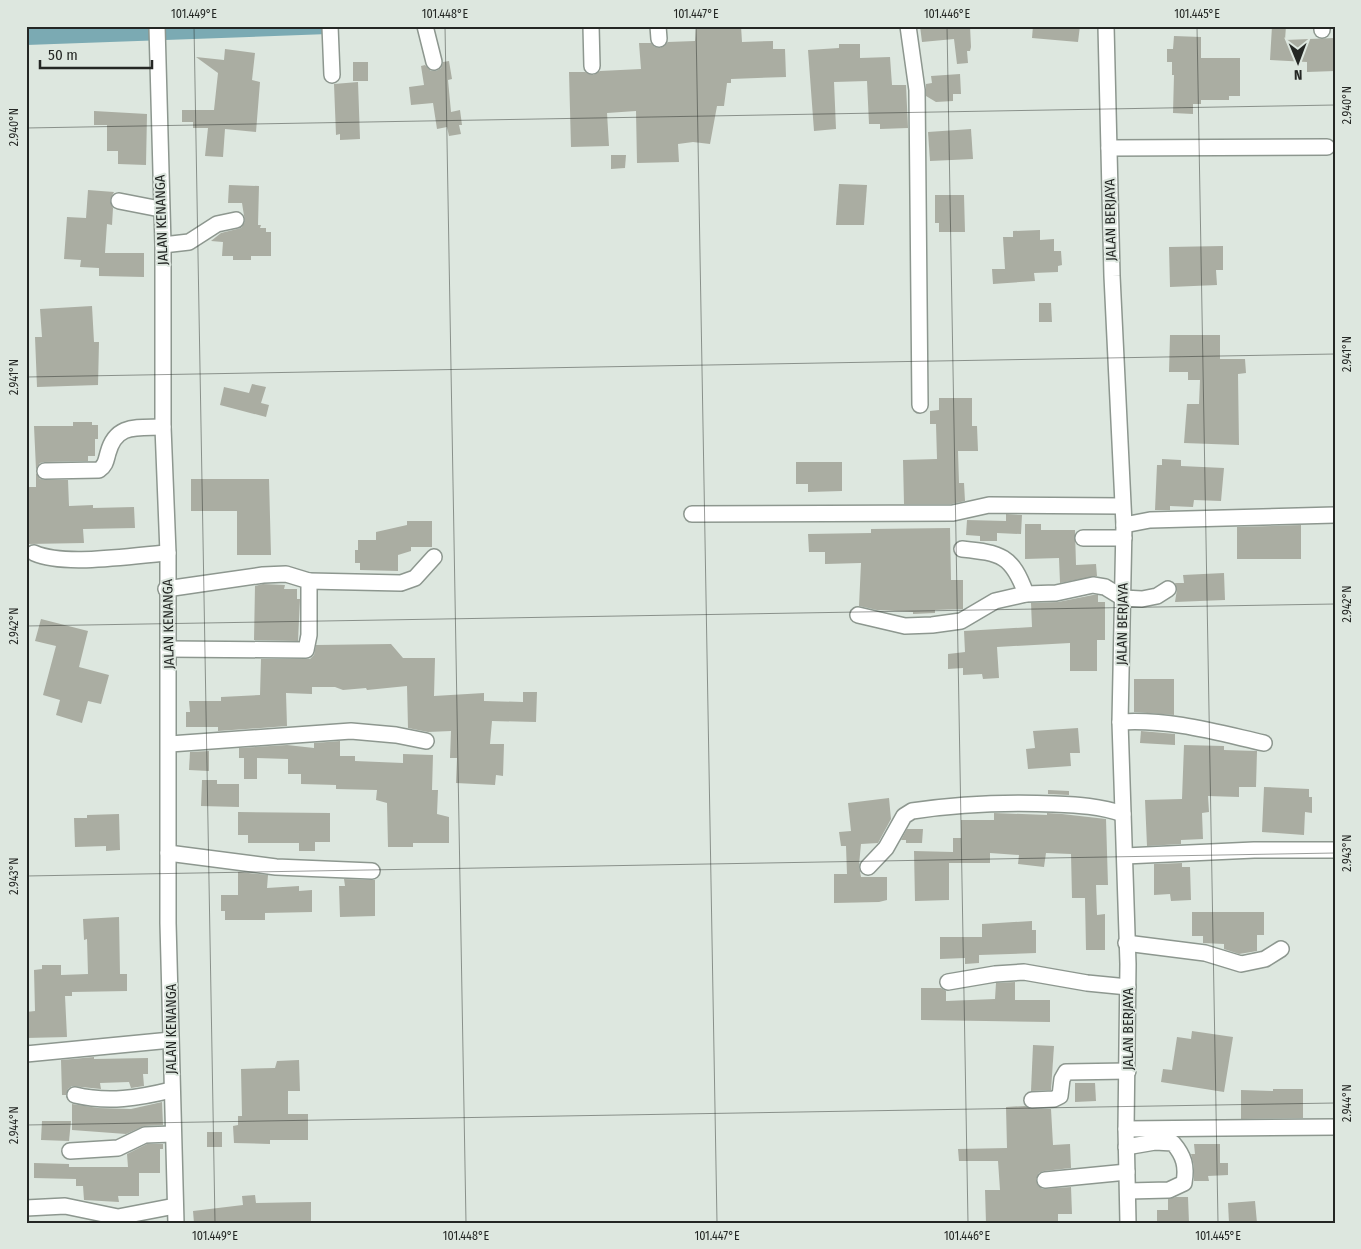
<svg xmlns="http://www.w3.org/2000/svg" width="1361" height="1249" font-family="'Fira Sans Condensed',sans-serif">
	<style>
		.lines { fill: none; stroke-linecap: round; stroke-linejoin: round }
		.canal { stroke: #7baab3; stroke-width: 16 }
		.building { fill: #aaada2 }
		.minor-casing { stroke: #8d978f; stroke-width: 18 }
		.minor { stroke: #fff; stroke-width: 15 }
		.ticks { fill: none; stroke: #242724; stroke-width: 1; stroke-opacity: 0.45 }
		.labels { text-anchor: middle; stroke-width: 4; stroke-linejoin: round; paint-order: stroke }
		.street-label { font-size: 14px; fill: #242724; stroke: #dde7df }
		.neatline { fill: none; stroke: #242724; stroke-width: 2 }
		.ticks-label { font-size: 12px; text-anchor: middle; fill: #242724 }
	</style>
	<rect width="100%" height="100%" fill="#dde7df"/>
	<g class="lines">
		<polyline class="canal" points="26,37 328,26"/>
	</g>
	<g class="building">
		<polygon points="741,26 742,42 773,41 773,49 785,49 786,77 731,79 731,83 727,83 724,106 717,106 710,144 693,142 678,144 679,162 637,163 636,111 607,113 609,146 571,147 569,72 585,72 593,75 600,71 641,69 639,43 651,43 655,47 660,48 668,42 695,41 696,29"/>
		<polygon points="920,26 970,26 971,47 970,51 967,51 968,63 957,64 954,39 922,42"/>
		<polygon points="1033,26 1080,26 1078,42 1032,38"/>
		<polygon points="1272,26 1286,26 1285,40 1334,38 1335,71 1307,72 1307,62 1270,60"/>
		<polygon points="1174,36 1201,37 1201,58 1240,58 1240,96 1229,96 1229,100 1201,100 1201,104 1193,104 1193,114 1173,113 1174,75 1172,75 1172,62 1167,62 1167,49 1173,49"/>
		<polygon points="839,44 860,44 860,58 890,57 892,85 906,85 908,128 880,129 880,124 869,124 867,81 834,82 836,129 814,131 808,50 839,48"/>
		<polygon points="225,49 255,53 252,80 260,82 256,132 225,129 223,157 205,156 208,128 193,128 193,122 182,122 182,110 214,110 218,73 196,57 224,60"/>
		<polygon points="449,61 452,79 448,80 451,112 460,110 462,125 459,125 461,134 449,136 447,127 437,129 433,103 411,105 409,87 424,85 421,66 425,65 431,71 436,71 441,68 443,62"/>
		<rect x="353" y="62" width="15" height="19"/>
		<polygon points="960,74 961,94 953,94 953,101 936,102 926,96 926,84 932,83 931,76"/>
		<polygon points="358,82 360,139 340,140 340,134 336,135 334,84"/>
		<polygon points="94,111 147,114 146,165 118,164 118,151 107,151 107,125 94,125"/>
		<polygon points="971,129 973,159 930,161 928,132"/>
		<polygon points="611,155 626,155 625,168 611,169"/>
		<polygon points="839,184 867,185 864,225 836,225"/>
		<polygon points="229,185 259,186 258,225 261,225 260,228 266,228 266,232 271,232 271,256 251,256 251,260 233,260 233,256 222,256 223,242 211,241 221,233 241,228 245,222 242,203 228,203"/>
		<polygon points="88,190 114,192 110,200 113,208 112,225 107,224 105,253 144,253 144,277 99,276 99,268 80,267 81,260 64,259 67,217 86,218"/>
		<polygon points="935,195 964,195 965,232 939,232 939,223 935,223"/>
		<polygon points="1040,230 1040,240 1054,239 1054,251 1061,251 1062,265 1058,266 1058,272 1034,273 1035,281 993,284 992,269 1005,269 1003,237 1013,237 1013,231"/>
		<polygon points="1223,246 1223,270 1216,270 1217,285 1170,287 1169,247"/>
		<polygon points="1039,303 1051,303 1052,322 1039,322"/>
		<polygon points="92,306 94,342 99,342 98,385 37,387 35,337 42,337 40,309"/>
		<polygon points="1170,335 1220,335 1220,359 1245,359 1246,373 1238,374 1239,445 1184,443 1187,404 1199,404 1200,380 1188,380 1188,372 1169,372"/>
		<polygon points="252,384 266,387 261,403 269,405 266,417 220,405 224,387 249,393"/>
		<polygon points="939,398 972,398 972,426 977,426 978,451 958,451 959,483 964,483 965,501 952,504 904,504 903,460 937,459 936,424 930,424 930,411 939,410"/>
		<polygon points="73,422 92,422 92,425 98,425 98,439 95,439 95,456 88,456 88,461 44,462 40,463 36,469 34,426 73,426"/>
		<polygon points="1162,459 1181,460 1181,466 1224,468 1221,501 1194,500 1193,507 1170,506 1170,510 1155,510 1157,465 1162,465"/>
		<polygon points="796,462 842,462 842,491 808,492 808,484 796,484"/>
		<polygon points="36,473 40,479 45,480 68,480 69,506 93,505 93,508 134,507 135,528 83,529 84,543 28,544 29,487 36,487"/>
		<polygon points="191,479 269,479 271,555 237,555 237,511 191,511"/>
		<polygon points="1006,514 1022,515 1021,534 997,533 997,541 980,541 980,536 966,535 967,520 1006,521"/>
		<polygon points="407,521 432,521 432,547 411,547 411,551 398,555 398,571 360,570 360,563 355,563 355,550 358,550 358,540 376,540 376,532 407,525"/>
		<polygon points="1025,524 1041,524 1041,530 1075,530 1076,565 1096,564 1097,576 1060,583 1059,558 1025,559"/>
		<polygon points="1301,525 1301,559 1237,559 1237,527"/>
		<polygon points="950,528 951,580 963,580 963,609 935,610 935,613 913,614 913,612 877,610 859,606 861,563 825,564 825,552 809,552 808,534 871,533 871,529"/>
		<polygon points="1224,573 1225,600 1175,602 1177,589 1175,583 1184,583 1183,575"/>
		<polygon points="263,584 285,585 284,589 297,589 297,599 300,599 298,641 254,640 255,586"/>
		<polygon points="1093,595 1098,595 1098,602 1105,602 1105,640 1097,640 1097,671 1070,671 1070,643 997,647 999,678 983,679 982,674 963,675 963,668 948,669 948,654 965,652 964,631 1032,627 1031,603 1058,602"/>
		<polygon points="41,619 88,631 79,667 109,675 101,704 88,701 82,723 56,715 60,700 43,695 56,646 35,641"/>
		<polygon points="391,644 403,658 435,658 434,696 484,693 484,701 523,702 523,692 537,692 536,722 492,721 490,744 504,744 503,776 496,775 495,785 456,783 457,758 450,758 451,731 428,732 408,728 407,686 367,690 366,688 343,690 335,687 312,687 312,694 286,693 287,726 218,731 218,727 186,727 186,712 190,712 189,701 221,701 221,697 260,695 261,659 310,659 314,655 316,645"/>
		<polygon points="1134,679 1174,679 1174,715 1134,712"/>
		<polygon points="1078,728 1080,753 1070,753 1071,766 1028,769 1026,749 1035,748 1033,731"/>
		<polygon points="1141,731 1175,734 1175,745 1140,743"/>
		<polygon points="340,741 340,756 355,756 355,761 403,763 403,754 433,755 432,790 438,790 437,814 449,817 449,843 413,843 413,847 388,847 387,803 376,800 377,790 336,789 336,785 301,784 301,774 288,774 288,759 257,758 257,779 244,779 244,758 239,758 239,748 287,745 314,748 314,743"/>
		<polygon points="1184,745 1224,746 1224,750 1257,751 1256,787 1239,787 1239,797 1208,796 1209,812 1202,813 1203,839 1181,840 1181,844 1147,846 1145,800 1182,799"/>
		<polygon points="209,751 209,771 189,770 190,752"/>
		<polygon points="202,780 217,780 217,784 239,784 239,807 201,806"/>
		<polygon points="1264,787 1309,789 1309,797 1312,797 1312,813 1305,812 1304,835 1262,832"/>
		<polygon points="1048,790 1069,791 1069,795 1048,794"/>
		<polygon points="889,798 891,819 878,843 861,844 859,865 861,877 887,877 887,900 879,902 834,903 834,874 847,874 846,846 841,846 839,832 851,831 848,803"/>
		<polygon points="238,812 330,813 330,842 315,842 315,851 299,851 299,843 248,843 248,835 238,835"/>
		<polygon points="994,813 1047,815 1047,813 1062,814 1106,819 1108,885 1096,885 1097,915 1105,914 1105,950 1086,950 1085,898 1072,898 1071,854 1046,853 1044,867 1018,864 1019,855 990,853 990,863 949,863 949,900 915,901 914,851 953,852 953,838 961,838 961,820 994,820"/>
		<polygon points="119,814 120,850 106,851 106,846 75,847 74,818 87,818 87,815"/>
		<polygon points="907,829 923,829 922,843 906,843 906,840 901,840"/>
		<polygon points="1182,863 1182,867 1190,867 1191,900 1171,901 1170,894 1154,895 1154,864"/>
		<polygon points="238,872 268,875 267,888 299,886 299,891 312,890 312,912 265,913 265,920 225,920 225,911 221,911 221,895 238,895"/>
		<polygon points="344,879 375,880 375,916 340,917 339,886 345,886"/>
		<polygon points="1192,912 1264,912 1264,935 1257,935 1257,951 1239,954 1224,949 1224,944 1203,943 1203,936 1192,936"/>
		<polygon points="119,917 120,974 127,974 127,991 72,992 72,996 65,996 67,1037 26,1038 26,1012 35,1011 34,970 42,969 42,965 61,965 61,975 88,974 87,939 84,940 83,919"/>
		<polygon points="1032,921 1032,930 1036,930 1036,953 979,955 979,963 965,964 965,958 940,959 940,937 982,937 982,924"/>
		<polygon points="1015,982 1015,1000 1050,1000 1050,1022 921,1020 921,988 941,988 946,991 946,1001 995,999 996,983"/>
		<polygon points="1192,1031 1233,1037 1224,1092 1161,1082 1163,1069 1172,1070 1177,1037 1191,1039"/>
		<polygon points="1033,1045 1054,1046 1051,1090 1031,1091"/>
		<polygon points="94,1057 94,1059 148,1058 148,1074 143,1074 144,1086 131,1088 129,1082 100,1083 101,1089 72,1086 68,1089 66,1095 62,1095 61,1060"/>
		<polygon points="299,1060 300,1091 288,1091 288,1114 308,1114 308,1140 270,1140 270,1144 234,1143 233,1126 238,1125 238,1116 242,1116 241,1069 275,1068 277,1061"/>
		<polygon points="1075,1083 1095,1083 1096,1101 1075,1102"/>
		<polygon points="1273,1089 1303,1089 1303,1118 1241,1119 1241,1090 1273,1091"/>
		<polygon points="162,1102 163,1125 144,1126 126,1134 72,1130 72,1104 98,1108 131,1109"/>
		<polygon points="1025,1106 1032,1109 1051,1109 1053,1145 1070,1144 1071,1168 1044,1171 1039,1173 1036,1180 1042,1189 1071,1187 1072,1214 1058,1214 1058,1223 986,1223 985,1190 1000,1190 998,1161 959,1161 958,1149 1007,1148 1006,1107"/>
		<polygon points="42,1121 71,1121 69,1141 41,1140"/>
		<rect x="207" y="1132" width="15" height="15"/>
		<polygon points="147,1144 163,1144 163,1149 160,1149 160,1173 139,1173 139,1196 118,1196 119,1202 84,1200 83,1186 76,1186 76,1179 34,1178 34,1163 69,1164 69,1167 128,1167 127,1154"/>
		<polygon points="1194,1144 1220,1144 1220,1163 1228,1163 1228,1175 1208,1176 1209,1181 1194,1181 1194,1166 1191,1154 1195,1154"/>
		<polygon points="255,1195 256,1203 311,1202 311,1223 194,1223 193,1211 243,1205 242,1196"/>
		<polygon points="1176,1197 1188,1197 1189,1223 1157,1223 1157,1210 1168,1210 1168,1199"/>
		<polygon points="1255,1201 1257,1223 1229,1223 1228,1203"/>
	</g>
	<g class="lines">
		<defs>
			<g id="minor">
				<polyline points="157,26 163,245 163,427 168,553 168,923 176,1223"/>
				<polyline points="330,26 332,75"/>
				<polyline points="425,26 434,62"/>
				<polyline points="591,26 592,66"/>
				<polyline points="658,26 659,39"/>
				<polyline points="908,26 917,90 920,405"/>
				<polyline points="1106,26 1112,276 1124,525 1120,722 1128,964 1126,1129 1128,1223"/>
				<polyline points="1322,26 1322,30"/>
				<polyline points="1109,148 1327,147"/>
				<polyline points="119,201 160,209"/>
				<polyline points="163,245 189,242 217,224 236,220"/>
				<path d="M45,471L99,470C106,465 106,460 108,453C116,423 137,428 163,427"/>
				<polyline points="692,514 953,513 989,505 1122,506"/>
				<polyline points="1124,525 1150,520 1335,515"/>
				<polyline points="1083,538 1124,538"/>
				<path d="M962,549C1001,553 1012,555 1026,594"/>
				<path d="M34,553C66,567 131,555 168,553"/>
				<polyline points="309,581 401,583 415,578 434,557"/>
				<polyline points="166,589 263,575 286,574 309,581 309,635 306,650 168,649"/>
				<polyline points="858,615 905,626 932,625 961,621 995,601 1026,594 1056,593 1093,585 1105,587 1123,598 1142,599 1157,596 1168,589"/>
				<path d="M1120,722C1171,719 1215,732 1264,743"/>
				<polyline points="170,744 351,731 396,735 426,741"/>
				<polyline points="168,853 276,867 372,871"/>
				<polyline points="1125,856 1254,850 1335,850"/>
				<path d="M868,867L886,848L904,816L912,811C959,804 1006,802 1054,804C1078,805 1100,806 1123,814"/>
				<polyline points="1126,943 1205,953 1241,964 1265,959 1281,949"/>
				<polyline points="948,982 995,974 1024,972 1087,983 1128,987"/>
				<polyline points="26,1054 171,1040"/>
				<path d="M75,1095C108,1103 139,1098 171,1090"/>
				<polyline points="1032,1100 1054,1099 1060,1096 1062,1079 1066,1072 1128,1071"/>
				<polyline points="1126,1129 1335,1127"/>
				<path d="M1126,1147L1155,1142L1173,1143C1184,1156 1187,1166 1184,1183L1169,1190L1128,1191"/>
				<polyline points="70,1151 118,1148 145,1135 172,1134"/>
				<polyline points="1045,1180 1127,1172"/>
				<polyline points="26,1208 65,1206 118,1217 175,1206"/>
			</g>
		</defs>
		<use href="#minor" class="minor-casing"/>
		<use href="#minor" class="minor"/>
	</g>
	<path class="ticks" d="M194,26L215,1223M445,26L466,1223M696,26L717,1223M947,26L968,1223M1197,26L1218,1223M26,128L1335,105M26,377L1335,354M26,626L1335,604M26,876L1335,853M26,1125L1335,1103"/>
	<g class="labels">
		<g class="street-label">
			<text transform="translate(161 220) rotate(-92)" y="5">JALAN KENANGA</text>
			<text transform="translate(1110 220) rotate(-91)" y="5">JALAN BERJAYA</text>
			<text transform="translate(168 624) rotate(-91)" y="5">JALAN KENANGA</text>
			<text transform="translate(1122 624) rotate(-89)" y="5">JALAN BERJAYA</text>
			<text transform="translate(171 1029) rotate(-90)" y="5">JALAN KENANGA</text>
			<text transform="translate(1128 1029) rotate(-90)" y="5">JALAN BERJAYA</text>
		</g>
	</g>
	<rect width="1361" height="1249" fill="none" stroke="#dde7df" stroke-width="55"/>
	<g transform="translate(1298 62) rotate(179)" stroke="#dde7df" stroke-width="4" paint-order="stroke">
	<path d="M0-4L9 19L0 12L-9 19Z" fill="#242724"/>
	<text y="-8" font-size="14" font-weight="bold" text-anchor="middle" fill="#242724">N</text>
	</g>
	<path d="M40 60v8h112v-8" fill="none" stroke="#242724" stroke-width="2.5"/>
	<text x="48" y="60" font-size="15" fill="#242724" stroke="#dde7df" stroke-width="4" paint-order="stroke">50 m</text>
	<rect x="28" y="28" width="1306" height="1194" class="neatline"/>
	<g class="ticks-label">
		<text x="194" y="18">101.449°E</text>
		<text x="445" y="18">101.448°E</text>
		<text x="696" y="18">101.447°E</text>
		<text x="947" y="18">101.446°E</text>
		<text x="1197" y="18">101.445°E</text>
		<text transform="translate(1347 105) rotate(-90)" y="4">2.940°N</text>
		<text transform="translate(14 127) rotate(-90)" y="4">2.940°N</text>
		<text transform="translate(1347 354) rotate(-90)" y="4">2.941°N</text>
		<text transform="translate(14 377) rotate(-90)" y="4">2.941°N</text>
		<text transform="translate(1347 604) rotate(-90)" y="4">2.942°N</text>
		<text transform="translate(14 626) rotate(-90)" y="4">2.942°N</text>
		<text transform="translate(1347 853) rotate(-90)" y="4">2.943°N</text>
		<text transform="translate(14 876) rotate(-90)" y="4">2.943°N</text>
		<text transform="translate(1347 1103) rotate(-90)" y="4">2.944°N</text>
		<text transform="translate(14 1125) rotate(-90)" y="4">2.944°N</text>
		<text x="215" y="1240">101.449°E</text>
		<text x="466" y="1240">101.448°E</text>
		<text x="717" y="1240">101.447°E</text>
		<text x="967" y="1240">101.446°E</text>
		<text x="1218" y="1240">101.445°E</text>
	</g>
</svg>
